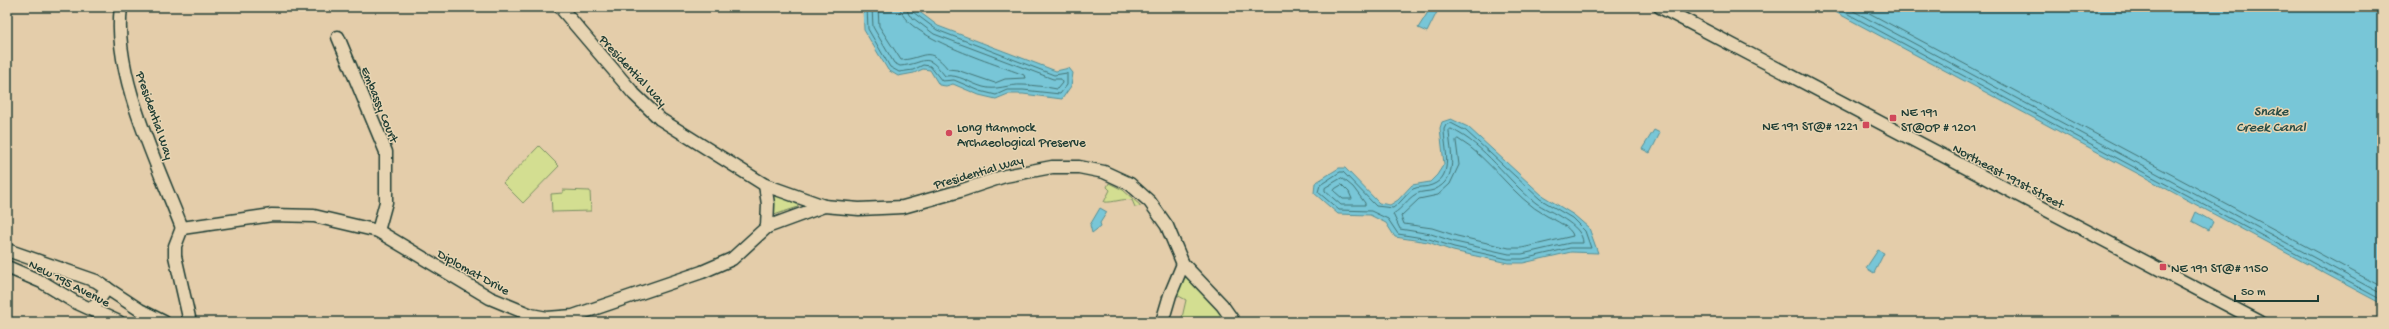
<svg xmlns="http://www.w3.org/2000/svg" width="2389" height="329" font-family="'Gochi Hand',sans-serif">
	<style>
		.green { fill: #d3de91; stroke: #798e62 }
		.water { fill: #78c6d7; stroke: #548f96 }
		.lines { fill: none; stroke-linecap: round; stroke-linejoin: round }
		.shore { stroke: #437475; stroke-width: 1 }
		.minor-casing { stroke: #1f3d34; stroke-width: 15 }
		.minor { stroke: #e7d4b2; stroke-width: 12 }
		.poi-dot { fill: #d1495b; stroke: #e7d4b2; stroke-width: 1.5 }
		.labels { text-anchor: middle; stroke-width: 3; stroke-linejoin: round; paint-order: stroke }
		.street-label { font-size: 13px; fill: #1f3d34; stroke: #e7d4b2 }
		.poi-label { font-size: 13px; fill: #1f3d34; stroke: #e7d4b2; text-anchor: start }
		.water-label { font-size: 14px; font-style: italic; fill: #284b44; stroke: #e7d4b2 }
	</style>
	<rect width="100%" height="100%" fill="#e4cdaa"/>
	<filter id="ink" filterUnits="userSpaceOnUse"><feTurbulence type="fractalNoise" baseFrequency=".025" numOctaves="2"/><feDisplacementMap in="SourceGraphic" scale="8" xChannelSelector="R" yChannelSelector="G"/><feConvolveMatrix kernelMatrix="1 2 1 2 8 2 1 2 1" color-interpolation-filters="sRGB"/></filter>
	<g filter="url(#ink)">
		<g class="green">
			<polygon points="539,146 559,166 523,203 503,183"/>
			<path d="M1109,183L1123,190L1141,206L1135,207L1132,200C1122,198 1114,203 1104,202L1110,190L1107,187Z"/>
			<polygon points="563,190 590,191 591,211 552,212 551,194 563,193"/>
			<polygon points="776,195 797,204 798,207 774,215 773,197"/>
			<polygon points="1185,277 1193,280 1229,322 1181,322 1186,300 1177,295 1181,280"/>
		</g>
		<g class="water">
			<polygon points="863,7 913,7 938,26 1056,71 1069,68 1073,73 1071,86 1062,99 1023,94 1008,94 996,99 979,95 953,84 946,86 939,85 930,70 923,69 914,73 898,76 888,70 864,30"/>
			<polygon points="1826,7 2382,7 2382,304"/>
			<polygon points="1430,9 1437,12 1427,32 1418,28"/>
			<polygon points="1451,119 1468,127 1543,196 1574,215 1589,228 1598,253 1571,252 1523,263 1508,263 1453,251 1428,242 1395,237 1386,223 1370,215 1338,214 1314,193 1315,183 1339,168 1345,168 1379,203 1390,205 1398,200 1412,185 1430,182 1437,175 1444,164 1440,128 1442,122"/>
			<polygon points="1654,130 1660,133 1650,153 1642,149"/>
			<polygon points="1100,208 1107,212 1100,223 1101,226 1092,233 1090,225"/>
			<polygon points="2196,212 2213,222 2209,230 2192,221"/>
			<polygon points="1878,250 1884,253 1874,273 1866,268"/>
		</g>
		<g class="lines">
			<g class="shore">
				<polyline points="867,7 868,29 890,67 899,72 913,70 923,65 930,66 942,81 954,80 980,91 996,95 1007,90 1023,90 1060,94 1067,85 1067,73 1054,75 937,30 913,12 911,7"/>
				<path d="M872,7L873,27L894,63L900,66C926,64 925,50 945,76C959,74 969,83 983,87C997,91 1008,84 1023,85C1034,85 1046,87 1057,89L1062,83L1061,79H1053L934,34L909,15L906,7"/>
				<path d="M878,7L879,26L901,60C924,59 928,44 948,69L957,70L995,83L1005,79L1025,78L1024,75C999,65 901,36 900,7"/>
				<polyline points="1835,7 2382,300"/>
				<polyline points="1846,7 2382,294"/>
				<polyline points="1858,7 2382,287"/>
				<path d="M1451,123L1466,131L1540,199L1572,218L1585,231L1591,248H1570L1523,259H1508L1454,247L1429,239L1398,234L1388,219L1371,211L1339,210L1318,192L1320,185L1340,172H1343L1376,206L1393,208C1401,203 1405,195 1413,189C1418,186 1426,188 1432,185C1455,176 1444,147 1444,129L1446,125Z"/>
				<path d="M1451,129C1486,145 1506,180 1536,203C1549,212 1583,224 1583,243H1570L1522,254H1509L1455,242L1431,234L1400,229L1393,214C1403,208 1407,199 1416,194C1421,191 1429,192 1434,190C1460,178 1450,152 1449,131Z"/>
				<path d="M1458,139C1492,159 1512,197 1547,216C1555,220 1572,228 1573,236L1522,248H1509L1457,236L1432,228L1404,224L1401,216L1419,199L1438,195L1450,184L1459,165L1456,141Z"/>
				<polygon points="1342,178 1353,187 1365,203 1365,205 1341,205 1325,191 1325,188"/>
				<polygon points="1342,185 1349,192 1352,199 1343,199 1334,191 1335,189"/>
			</g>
			<defs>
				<g id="minor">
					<path d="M121,7C112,74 158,165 182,228"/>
					<polyline points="560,7 634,94 660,119 765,185 824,206"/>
					<polyline points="1660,7 2260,322"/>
					<polyline points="338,37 386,152 386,202 378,231"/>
					<polyline points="767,227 824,206 859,209 903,207 960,191 1005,176 1052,167 1079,167 1104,172 1130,184 1150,202 1167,226 1183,264 1222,305 1234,322"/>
					<polyline points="182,228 272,215 314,216 378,231 490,298 531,315 547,318 573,316 702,272 732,259 767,227 768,204 765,185"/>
					<polyline points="182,228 175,246 175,256 190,322"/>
					<polyline points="7,250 96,281 140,310 164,322"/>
					<polyline points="7,267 42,282 75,302 119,322"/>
					<polyline points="92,310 107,288"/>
					<polyline points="1162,322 1170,295 1183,264"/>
				</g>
			</defs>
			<use href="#minor" class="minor-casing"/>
			<use href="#minor" class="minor"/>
		</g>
	</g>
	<g class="poi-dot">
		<rect x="1889" y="114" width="8" height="8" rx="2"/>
		<rect x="1862" y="121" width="8" height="8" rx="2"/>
		<circle cx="949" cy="133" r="4"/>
		<rect x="2159" y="263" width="8" height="8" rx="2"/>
	</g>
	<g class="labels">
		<g class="street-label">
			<text transform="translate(634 70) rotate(47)" y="5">Presidential Way</text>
			<text transform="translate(381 104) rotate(68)" y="5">Embassy Court</text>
			<text transform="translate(156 115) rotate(71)" y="5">Presidential Way</text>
			<text transform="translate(978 171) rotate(-16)" y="5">Presidential Way</text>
			<text transform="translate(2009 175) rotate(28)" y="5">Northeast 191st Street</text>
			<text transform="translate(474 271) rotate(29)" y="5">Diplomat Drive</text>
			<text transform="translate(70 282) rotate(27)" y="5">New 195 Avenue</text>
		</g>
		<g class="poi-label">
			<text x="1901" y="116">NE 191<tspan x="1901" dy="15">ST@OP # 1201</tspan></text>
			<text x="1858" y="130" text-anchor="end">NE 191 ST@# 1221</text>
			<text x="957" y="131">Long Hammock<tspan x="957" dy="15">Archaeological Preserve</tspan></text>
			<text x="2171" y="272">NE 191 ST@# 1150</text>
		</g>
		<g class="water-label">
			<text x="2271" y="115">Snake<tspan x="2271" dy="16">Creek Canal</tspan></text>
		</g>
	</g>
	<rect width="2389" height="329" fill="none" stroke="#e7d4b2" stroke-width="24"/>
	<rect x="12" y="12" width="2365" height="305" fill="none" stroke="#1f3d34" stroke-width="1.5" filter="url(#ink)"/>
	<path d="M2235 295v6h83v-6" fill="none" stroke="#1f3d34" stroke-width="2"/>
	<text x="2241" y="295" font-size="12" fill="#1f3d34" stroke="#e7d4b2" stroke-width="3" paint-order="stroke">50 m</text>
</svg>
